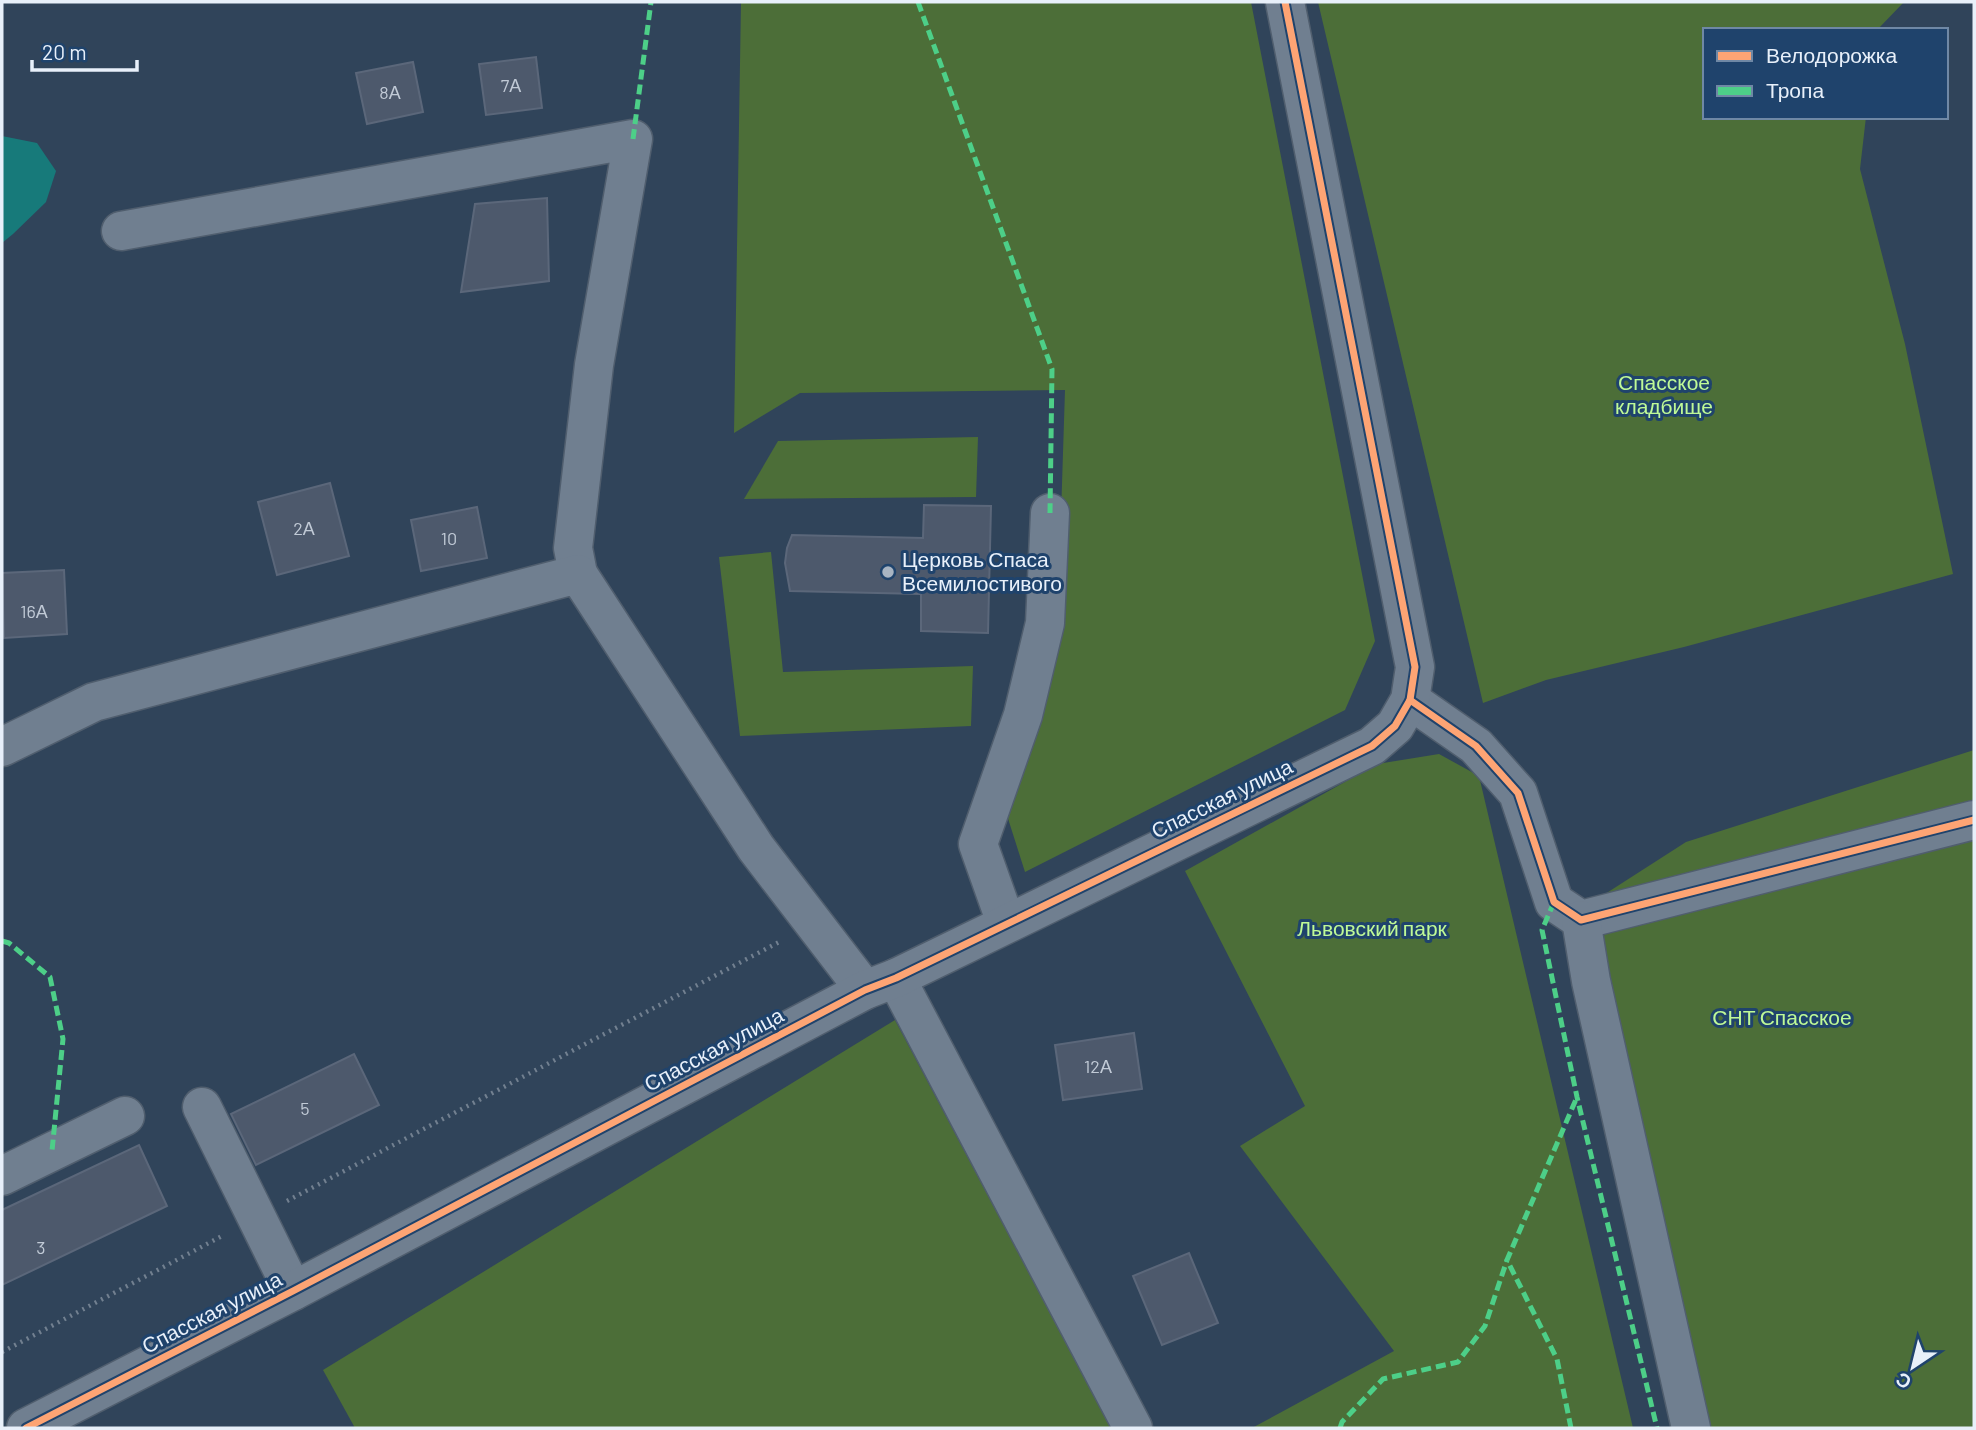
<svg xmlns="http://www.w3.org/2000/svg" width="1976" height="1430" font-family="Barlow,sans-serif">
	<style>
		.green { fill: #4c6e38 }
		.water { fill: #177a7a }
		.building { fill: #4d596c; stroke: #5b677a; stroke-width: 2 }
		.lines { fill: none; stroke-linecap: round; stroke-linejoin: round }
		.minor-casing { stroke: #505e6e; stroke-width: 41 }
		.path { stroke: #728090; stroke-width: 4.5; stroke-dasharray: 2 5; stroke-linecap: butt }
		.minor { stroke: #707f90; stroke-width: 38 }
		.quiet { stroke: #4dcf88; stroke-width: 5; stroke-dasharray: 10 5; stroke-linecap: butt }
		.cycleway-casing { stroke: #1f436c; stroke-width: 11 }
		.cycleway { stroke: #fda474; stroke-width: 7 }
		.poi-dot { fill: #a8b4c2; stroke: #1f436c; stroke-width: 2.5 }
		.labels { text-anchor: middle; stroke-width: 6; stroke-linejoin: round; paint-order: stroke }
		.number-label { font-size: 18px; fill: #c1cad6 }
		.park-label { font-size: 21px; fill: #bff996; stroke: #1f436c }
		.poi-label { font-size: 21px; fill: #e8f0fa; stroke: #1f436c; text-anchor: start }
		.street-label { font-size: 21px; fill: #e8f0fa; stroke: #1f436c }
	</style>
	<rect width="100%" height="100%" fill="#30445a"/>
	<g class="green">
		<polygon points="741,2 1251,2 1375,641 1345,710 1025,872 1004,806 1058,610 1065,390 800,393 734,433"/>
		<polygon points="1318,2 1904,2 1877,30 1705,30 1705,117 1866,117 1860,169 1905,344 1953,574 1684,647 1546,680 1483,703"/>
		<polygon points="978,437 976,497 744,499 778,441"/>
		<polygon points="771,552 783,672 973,666 971,726 740,736 719,557"/>
		<polygon points="1974,750 1974,1428 1678,1428 1563,921 1686,842"/>
		<polygon points="1439,754 1479,776 1633,1428 1252,1428 1394,1351 1240,1146 1305,1106 1185,871 1377,764"/>
		<polygon points="895,1020 1111,1428 355,1428 323,1370"/>
	</g>
	<polygon class="water" points="2,136 37,143 56,171 46,202 13,234 2,243"/>
	<g class="building">
		<polygon points="536,57 542,108 486,115 479,64"/>
		<polygon points="413,62 423,112 367,124 356,73"/>
		<polygon points="547,198 549,281 461,292 475,204"/>
		<polygon points="330,483 349,556 277,575 258,502"/>
		<polygon points="924,505 991,506 988,633 921,631 921,594 790,591 785,563 787,548 792,535 923,538"/>
		<polygon points="477,507 487,558 421,571 411,520"/>
		<polygon points="64,570 67,634 4,638 2,573"/>
		<polygon points="1134,1033 1142,1089 1063,1100 1055,1045"/>
		<polygon points="354,1054 379,1105 256,1165 231,1114"/>
		<polygon points="139,1145 167,1206 2,1285 2,1210"/>
		<polygon points="1189,1253 1218,1323 1162,1345 1133,1276"/>
	</g>
	<g class="lines">
		<defs>
			<g id="minor">
				<polyline points="121,231 633,139 594,365 573,548 578,574"/>
				<polyline points="1410,700 1476,746 1518,793 1554,902 1581,920 1974,820"/>
				<polyline points="2,747 94,702 578,574 756,848 865,990"/>
				<polyline points="1581,920 1591,981 1691,1428"/>
				<polyline points="1006,923 978,844 1023,715 1045,623 1050,513"/>
				<polyline points="896,978 1133,1428"/>
				<polyline points="202,1107 293,1291"/>
				<polyline points="2,1176 125,1116"/>
				<polyline points="26,1428 293,1291 865,990 896,978 1372,746 1395,726 1410,700 1415,667 1285,2"/>
			</g>
		</defs>
		<use href="#minor" class="minor-casing"/>
		<g class="path">
			<polyline points="287,1201 781,941"/>
			<polyline points="2,1352 224,1235"/>
		</g>
		<use href="#minor" class="minor"/>
		<g class="quiet">
			<polyline points="918,2 1052,369 1050,513"/>
			<polyline points="633,139 651,2"/>
			<polyline points="1554,902 1542,930 1577,1097 1657,1428"/>
			<polyline points="2,941 9,943 50,977 63,1039 52,1151"/>
			<polyline points="1340,1428 1342,1422 1383,1379 1458,1362 1485,1326 1507,1260"/>
			<polyline points="1571,1428 1557,1359 1507,1260 1577,1097"/>
		</g>
		<defs>
			<g id="cycleway">
				<polyline points="1410,700 1476,746 1518,793 1554,902 1581,920 1974,820"/>
				<polyline points="26,1428 293,1291 865,990 896,978 1372,746 1395,726 1410,700 1415,667 1285,2"/>
			</g>
		</defs>
		<use href="#cycleway" class="cycleway-casing"/>
		<use href="#cycleway" class="cycleway"/>
	</g>
	<circle class="poi-dot" cx="888" cy="572" r="7"/>
	<g class="labels">
		<g class="number-label">
			<text x="511" y="92">7А</text>
			<text x="390" y="99">8А</text>
			<text x="304" y="535">2А</text>
			<text x="449" y="545">10</text>
			<text x="34" y="618">16А</text>
			<text x="1098" y="1073">12А</text>
			<text x="305" y="1115">5</text>
			<text x="41" y="1254">3</text>
		</g>
		<g class="park-label">
			<text x="1664" y="390">Спасское<tspan x="1664" dy="24">кладбище</tspan></text>
			<text x="1372" y="936">Львовский парк</text>
			<text x="1782" y="1025">СНТ Спасское</text>
		</g>
		<g class="poi-label">
			<text x="902" y="567">Церковь Спаса<tspan x="902" dy="24">Всемилостивого</tspan></text>
		</g>
		<g class="street-label">
			<text transform="translate(1222 799) rotate(-26)" y="7">Спасская улица</text>
			<text transform="translate(714 1050) rotate(-28)" y="7">Спасская улица</text>
			<text transform="translate(212 1313) rotate(-27)" y="7">Спасская улица</text>
		</g>
	</g>
	<rect width="1976" height="1430" fill="none" stroke="#e8f0fa" stroke-width="7"/>
	<rect x="1703" y="28" width="245" height="91" fill="#1f436c" stroke="#6f88a5" stroke-width="2"/>
	<rect x="1717" y="51" width="35" height="10" fill="#fda474" stroke="#6f88a5" stroke-width="2"/>
	<text x="1766" y="63" font-size="21" fill="#e8f0fa">Велодорожка</text>
	<rect x="1717" y="86" width="35" height="10" fill="#4dcf88" stroke="#6f88a5" stroke-width="2"/>
	<text x="1766" y="98" font-size="21" fill="#e8f0fa">Тропа</text>
	<g transform="translate(1913 1367) rotate(215)" stroke="#1f436c" stroke-width="5" paint-order="stroke">
	<path d="M0-5L12 26L0 18L-12 26Z" fill="#e8f0fa"/>
	<text y="-10" font-size="19" font-weight="bold" text-anchor="middle" fill="#e8f0fa">С</text>
	</g>
	<path d="M32 60v10h105v-10" fill="none" stroke="#e8f0fa" stroke-width="3.5"/>
	<text x="42" y="60" font-size="21" fill="#e8f0fa" stroke="#1f436c" stroke-width="5" paint-order="stroke">20 m</text>
</svg>
